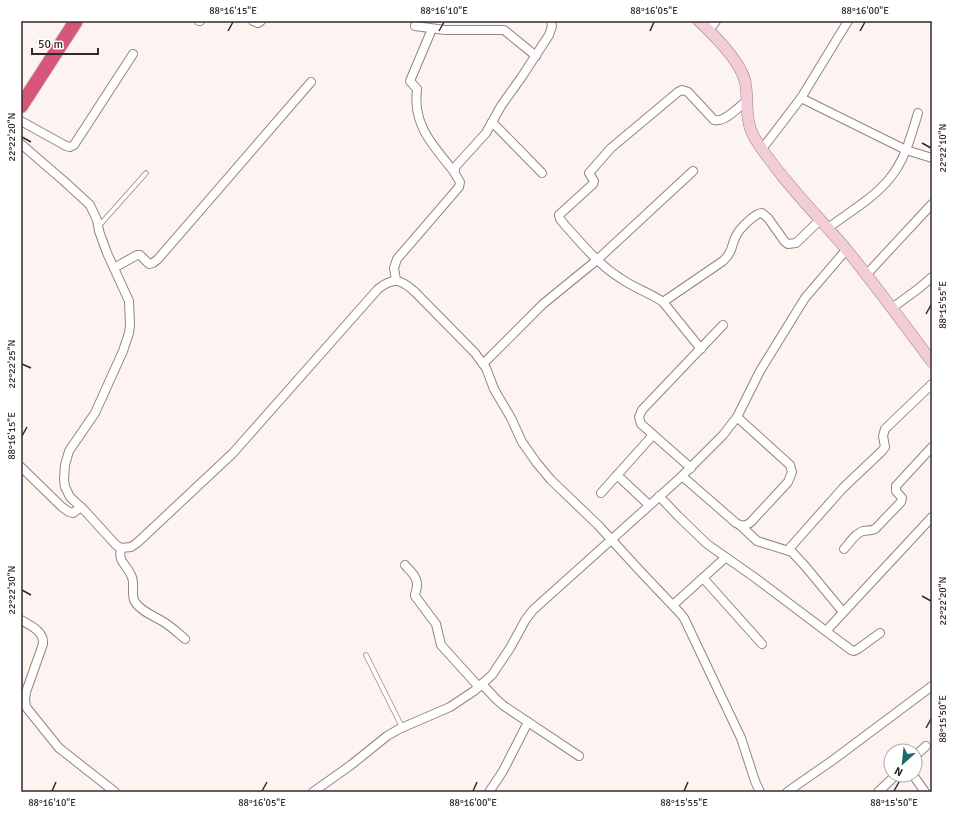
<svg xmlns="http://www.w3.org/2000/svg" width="953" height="813" font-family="Signika,sans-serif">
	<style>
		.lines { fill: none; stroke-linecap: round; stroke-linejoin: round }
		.lane-casing { stroke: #97837d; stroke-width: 5.5 }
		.street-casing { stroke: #97837d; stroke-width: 10 }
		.secondary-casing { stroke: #97837d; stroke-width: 12 }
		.highway-casing { stroke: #d6d4d4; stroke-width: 16 }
		.lane { stroke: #fff; stroke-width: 4 }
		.street { stroke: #fff; stroke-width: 8 }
		.secondary { stroke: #f2ccd6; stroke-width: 11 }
		.highway { stroke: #d55678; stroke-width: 14 }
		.ticks { fill: none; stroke: #322a27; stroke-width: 1.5 }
		.neatline { fill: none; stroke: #322a27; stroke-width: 1.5 }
		.ticks-label { font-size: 10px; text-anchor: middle; fill: #322a27 }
	</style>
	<rect width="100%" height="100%" fill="#fdf4f1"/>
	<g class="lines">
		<defs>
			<g id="lane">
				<polyline points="98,227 146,173"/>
				<polyline points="366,655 402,727"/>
			</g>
			<g id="street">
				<polyline points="199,21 200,21"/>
				<polyline points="253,21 258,23 261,21"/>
				<polyline points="415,26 445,30 504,30 536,56"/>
				<path d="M432,29L410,81L417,89C412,126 434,146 455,173"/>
				<polyline points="709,30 716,21"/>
				<polyline points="801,98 906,150 932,158"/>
				<polyline points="21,121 66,146 70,147 74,145 133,54"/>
				<polyline points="492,122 542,173"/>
				<path d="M21,144L65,182L90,205L97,220L99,231L107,253L129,301L130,325L129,333L123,351L95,413L69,451L65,465L64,479L65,487L70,497L86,512L116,545L121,548L131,547L137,543L233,453L378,289C394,276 402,280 415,292L475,353L486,368L494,389L511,418L522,442L536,462L551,480L598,525L641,572L679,612L684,618L741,738L755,781L760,792"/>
				<polyline points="762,149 801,98 848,21"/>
				<path d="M828,228C848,213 874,198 890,178C905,160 911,136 918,113"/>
				<polyline points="114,268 137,255 140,255 149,264 153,263 158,259 311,82"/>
				<polyline points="866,275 932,204"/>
				<polyline points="396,280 394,268 397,259 459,187 460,182 454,172 456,166 486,133 501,106 521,78 549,35 552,26 551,21"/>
				<path d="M663,302L723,261C734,250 730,248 736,236C739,229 755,213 762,213L768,218L785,242L788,244L796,243L820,220"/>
				<polyline points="892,308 918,289 932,277"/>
				<path d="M701,349L663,302C650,293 634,288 620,278C598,264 582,244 564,224L560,219L559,215L593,184L594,181L589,173L611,148L678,92L682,90L688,92L714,120C724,123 739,107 746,101"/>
				<polyline points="483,364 543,304 597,260 693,171"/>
				<polyline points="21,467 62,507 69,512 73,513 81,507"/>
				<polyline points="691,468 641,424 639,417 642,410 723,325"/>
				<polyline points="617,475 649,505"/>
				<path d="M682,476L736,523C742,527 746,526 751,522L788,482L792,472L790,465L737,417"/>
				<polyline points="601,493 653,435"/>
				<polyline points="659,496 678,516 707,544 754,577 851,650 854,651 858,649 880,633"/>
				<polyline points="740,525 757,541 792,552 805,566 843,612"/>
				<path d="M121,548C118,563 125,562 131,575C136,583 130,594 135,602C142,613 158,617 168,625C174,629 179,634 185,639"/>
				<path d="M844,549C849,544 855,533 863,531C867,530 871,531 875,529L901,502L902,498L896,491V486L932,447"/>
				<polyline points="788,550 843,488 882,451 885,447 883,436 885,429 932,384"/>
				<path d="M405,565C410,571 418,577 417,586C417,589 415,592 415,596L436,624L441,645L479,687"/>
				<polyline points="703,578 762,644"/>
				<polyline points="673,605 725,558"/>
				<path d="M21,620C31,626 44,631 43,644L26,692L25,699L26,707L59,748L115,792"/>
				<polyline points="826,631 932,517"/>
				<polyline points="482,684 497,700 504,706 579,756"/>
				<polyline points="915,756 926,746"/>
				<polyline points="913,775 925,792"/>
				<polyline points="313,792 351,765 387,736 399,729 450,707 474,691 492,675 510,648 526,619 533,610 680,478 723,435 737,417 760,371 805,298 846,250"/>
				<polyline points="489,792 503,771 528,722"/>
				<polyline points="787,792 833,760 932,686"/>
				<polyline points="878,792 896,775"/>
			</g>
			<path id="secondary" d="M699,21C714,35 740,61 745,81C749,99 744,119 754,137C778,176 816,214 846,249C876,286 904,324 932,362"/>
			<polyline id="highway" points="21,106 76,21"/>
		</defs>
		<use href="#lane" class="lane-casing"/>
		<use href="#street" class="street-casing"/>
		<use href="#secondary" class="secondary-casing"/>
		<use href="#highway" class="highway-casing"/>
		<use href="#lane" class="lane"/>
		<use href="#street" class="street"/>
		<use href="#secondary" class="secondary"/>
		<use href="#highway" class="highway"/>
	</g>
	<path class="ticks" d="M228,31L233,22M439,31L444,22M650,31L654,22M860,31L865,22M22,137L31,142M922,143L931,148M926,314L931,305M22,364L31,368M22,436L27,427M22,590L31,595M922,596L931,601M926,728L931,719M52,791L56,782M262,791L267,782M473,791L477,782M684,791L688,782M894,791L899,782"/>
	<rect width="953" height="813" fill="none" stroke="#ffffff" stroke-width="44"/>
	<g transform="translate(903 763) rotate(207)"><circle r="19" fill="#ffffff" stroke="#adaaa9"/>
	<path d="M0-3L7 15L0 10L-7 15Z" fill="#1d6967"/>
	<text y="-6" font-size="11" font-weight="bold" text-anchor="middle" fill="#322a27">N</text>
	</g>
	<path d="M32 48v6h66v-6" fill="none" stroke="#322a27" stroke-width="2"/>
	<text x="38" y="48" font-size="12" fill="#322a27" stroke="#ffffff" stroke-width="3" paint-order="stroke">50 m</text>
	<rect x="22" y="22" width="909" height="769" class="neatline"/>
	<g class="ticks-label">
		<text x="233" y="14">88°16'15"E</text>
		<text x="444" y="14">88°16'10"E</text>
		<text x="654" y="14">88°16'05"E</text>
		<text x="865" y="14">88°16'00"E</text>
		<text transform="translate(11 137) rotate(-90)" y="4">22°22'20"N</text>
		<text transform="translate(942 148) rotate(-90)" y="4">22°22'10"N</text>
		<text transform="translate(942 305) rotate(-90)" y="4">88°15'55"E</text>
		<text transform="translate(11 364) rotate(-90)" y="4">22°22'25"N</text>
		<text transform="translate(11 436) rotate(-90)" y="4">88°16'15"E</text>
		<text transform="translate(11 590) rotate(-90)" y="4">22°22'30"N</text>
		<text transform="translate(942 601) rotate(-90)" y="4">22°22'20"N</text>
		<text transform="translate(942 719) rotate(-90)" y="4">88°15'50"E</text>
		<text x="52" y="806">88°16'10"E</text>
		<text x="262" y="806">88°16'05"E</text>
		<text x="473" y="806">88°16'00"E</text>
		<text x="684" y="806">88°15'55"E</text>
		<text x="894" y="806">88°15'50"E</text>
	</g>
</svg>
